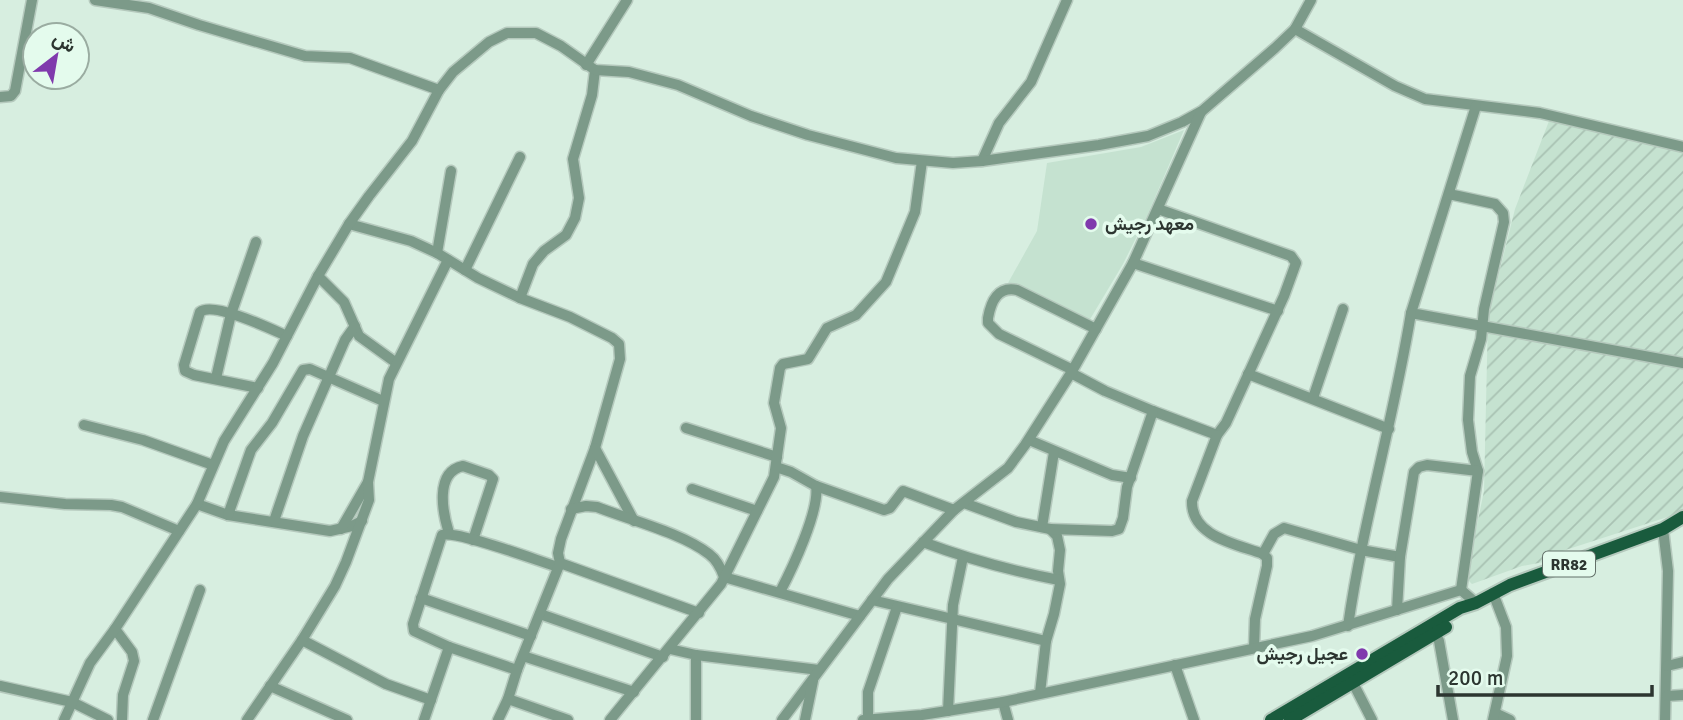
<svg xmlns="http://www.w3.org/2000/svg" width="1683" height="720" font-family="Signika,Vazirmatn,sans-serif">
	<style>
		.built { fill: #c5e2d0 }
		.industrial { fill: url(#industrial-furrows) }
		.lines { fill: none; stroke-linecap: round; stroke-linejoin: round }
		.minor-casing { stroke: #b5c9bd; stroke-width: 13 }
		.major-casing { stroke: #b5c9bd; stroke-width: 16 }
		.minor { stroke: #7c9a89; stroke-width: 10 }
		.major { stroke: #195b3d; stroke-width: 12 }
		.poi-dot { fill: #803aad; stroke: #e4fbed; stroke-width: 2.5 }
		.labels { text-anchor: middle; stroke-width: 7; stroke-linejoin: round; paint-order: stroke }
		.shield { fill: #e4fbed; stroke: #637069; stroke-width: 2 }
		.shield-label { font-size: 16px; font-weight: bold; fill: #2c3530 }
		.poi-label { font-size: 18px; font-weight: bold; fill: #2c3530; stroke: #e4fbed; text-anchor: start }
	</style>
	<defs>
		<pattern id="industrial-furrows" width="10" height="10" patternUnits="userSpaceOnUse" patternTransform="scale(1.75)"><rect width="10" height="10" fill="#c5e2d0"/><path d="M-1 1l2-2M0 10L10 0M9 11l2-2" fill="none" stroke="#a9c2b3"/></pattern>
	</defs>
	<rect width="100%" height="100%" fill="#d7eee0"/>
	<polygon class="built" points="1184,130 1147,216 1123,264 1089,321 1008,283 1037,231 1047,163 1141,147"/>
	<polygon class="industrial" points="1549,121 1683,152 1683,512 1550,555 1549,561 1522,566 1472,584 1466,578 1484,491 1488,317 1515,209"/>
	<g class="lines">
		<defs>
			<g id="minor">
				<polyline points="95,0 149,8 199,25 305,56 350,58 439,90"/>
				<polyline points="1295,29 1395,86 1425,99 1540,113 1683,147"/>
				<polyline points="586,65 627,0"/>
				<polyline points="0,97 11,96 15,91 32,0"/>
				<polyline points="1476,106 1411,313 1683,363"/>
				<polyline points="982,161 999,123 1031,82 1067,0"/>
				<polyline points="1449,194 1495,204 1503,213 1504,222 1484,309 1481,339 1470,376 1468,420 1472,452 1478,471"/>
				<polyline points="349,224 411,241 437,253 478,278 520,298 570,317 612,338 619,344 620,359 595,448 561,539 558,553 560,563"/>
				<polyline points="437,253 451,171"/>
				<polyline points="1133,263 1278,311"/>
				<polyline points="465,270 520,157"/>
				<polyline points="318,276 344,302 359,336 395,362"/>
				<polyline points="520,298 533,264 544,251 566,235 575,218 579,198 573,159 592,95 595,70"/>
				<path d="M1073,370L999,334L988,323V318C991,301 998,286 1017,290L1096,329"/>
				<polyline points="1248,374 1389,429"/>
				<polyline points="216,378 231,314 256,242"/>
				<path d="M258,388L194,375L185,371L184,365L200,312C213,301 271,329 287,336"/>
				<polyline points="1313,398 1343,309"/>
				<polyline points="1153,411 1217,435 1226,423 1284,296 1296,263 1291,256 1158,209"/>
				<polyline points="84,425 143,440 213,465"/>
				<polyline points="686,428 777,457"/>
				<path d="M1217,435L1192,501C1191,537 1237,544 1263,554L1267,558V566L1255,619L1254,648"/>
				<polyline points="1029,440 1112,475 1131,478"/>
				<polyline points="595,448 634,521"/>
				<polyline points="776,467 791,472 816,486 884,510 890,508 903,491 954,510"/>
				<polyline points="692,489 757,511"/>
				<polyline points="0,497 65,504 111,505 122,507 179,531"/>
				<polyline points="964,503 1016,522 1050,529 1057,536 1060,550 1058,571 1060,584 1054,614 1046,641"/>
				<polyline points="197,504 228,515 330,531 352,526 362,521"/>
				<path d="M571,509L586,506L597,507C630,520 682,533 709,554C717,560 721,568 724,577L860,616"/>
				<polyline points="228,515 251,450 272,423 303,370 310,369 383,401"/>
				<polyline points="274,521 303,436 345,340 355,326"/>
				<polyline points="1042,527 1054,452"/>
				<polyline points="341,529 368,482"/>
				<polyline points="1050,529 1112,531 1119,529 1123,518 1127,487 1153,411 1105,391 1071,373"/>
				<polyline points="1663,529 1668,571 1665,720"/>
				<path d="M449,533C443,514 434,472 463,466L489,475L493,479L473,540"/>
				<path d="M923,542C968,559 1012,571 1059,580"/>
				<polyline points="1263,554 1274,534 1284,528 1361,550 1400,557 1397,610"/>
				<polyline points="1400,557 1414,472 1419,467 1427,465 1478,471 1461,590"/>
				<path d="M780,592C792,569 820,510 816,486"/>
				<polyline points="421,598 531,636"/>
				<polyline points="872,600 1046,641 1040,693"/>
				<polyline points="540,614 663,657"/>
				<path d="M1348,626C1363,521 1394,418 1411,313"/>
				<polyline points="115,629 132,652 134,661 123,695 122,720"/>
				<polyline points="1433,630 1439,641 1453,720"/>
				<polyline points="302,640 386,684 431,700"/>
				<path d="M449,647L414,631L413,624L442,535C457,530 538,561 558,567"/>
				<polyline points="670,649 696,655 696,720"/>
				<polyline points="696,655 819,670"/>
				<polyline points="523,656 634,692"/>
				<polyline points="1175,665 1194,720"/>
				<polyline points="1667,666 1683,662"/>
				<polyline points="517,670 560,563 699,613"/>
				<polyline points="1350,677 1372,720"/>
				<polyline points="0,686 72,702 108,720"/>
				<polyline points="270,686 347,720"/>
				<polyline points="1667,696 1683,695"/>
				<polyline points="1003,702 1008,720"/>
				<polyline points="948,711 953,605 963,557"/>
				<polyline points="1495,713 1510,720"/>
				<polyline points="64,720 90,663 115,629 197,504 224,441 273,363 318,276 349,224 369,196 412,141 439,90 453,72 489,42 507,33 536,33 561,46 595,70 629,72 678,85 751,116 808,135 896,158 953,163 982,161 1099,145 1148,136 1182,122 1202,111 1275,48 1295,29 1311,0"/>
				<polyline points="153,720 200,590"/>
				<polyline points="247,720 302,640 335,586 346,562 369,500 368,482 389,379 448,260"/>
				<polyline points="424,720 449,647 517,670 508,699"/>
				<polyline points="498,720 508,699 568,720"/>
				<polyline points="610,720 721,584 774,477 781,428 774,403 780,368 783,364 808,359 827,328 856,315 886,282 915,212 922,161"/>
				<polyline points="782,720 888,579 954,510 1008,468 1025,445 1071,373 1133,263 1201,112"/>
				<polyline points="805,720 813,681"/>
				<polyline points="863,720 922,715 1003,702 1312,636 1461,590 1476,603"/>
				<polyline points="868,720 868,692 897,607"/>
				<polyline points="1493,720 1507,656 1506,627 1493,593"/>
			</g>
			<g id="major">
				<polyline points="1271,720 1460,608 1476,603 1510,585 1663,529 1683,517"/>
				<polyline points="1290,720 1446,627"/>
			</g>
		</defs>
		<use href="#minor" class="minor-casing"/>
		<use href="#major" class="major-casing"/>
		<use href="#minor" class="minor"/>
		<use href="#major" class="major"/>
	</g>
	<g class="poi-dot">
		<circle cx="1091" cy="224" r="7"/>
		<circle cx="1362" cy="654" r="7"/>
	</g>
	<g class="labels">
		<rect class="shield" x="1543" y="551.5" width="52" height="25" rx="5"/>
		<g class="shield-label">
			<text x="1569" y="570">RR82</text>
		</g>
		<g class="poi-label">
			<text x="1105" y="230">معهد رجيش</text>
			<text x="1348" y="660" text-anchor="end">عجيل رجيش</text>
		</g>
	</g>
	<g transform="translate(56 56) rotate(31)"><circle r="33" fill="#e4fbed" stroke="#9aaca1" stroke-width="2"/>
	<path d="M0-5L12 26L0 18L-12 26Z" fill="#803aad"/>
	<text y="-10" font-size="19" font-weight="bold" text-anchor="middle" fill="#2c3530">ش</text>
	</g>
	<path d="M1438 685v10h214v-10" fill="none" stroke="#2c3530" stroke-width="3.5"/>
	<text x="1448" y="685" font-size="21" fill="#2c3530" stroke="#e4fbed" stroke-width="5" paint-order="stroke">200 m</text>
</svg>
